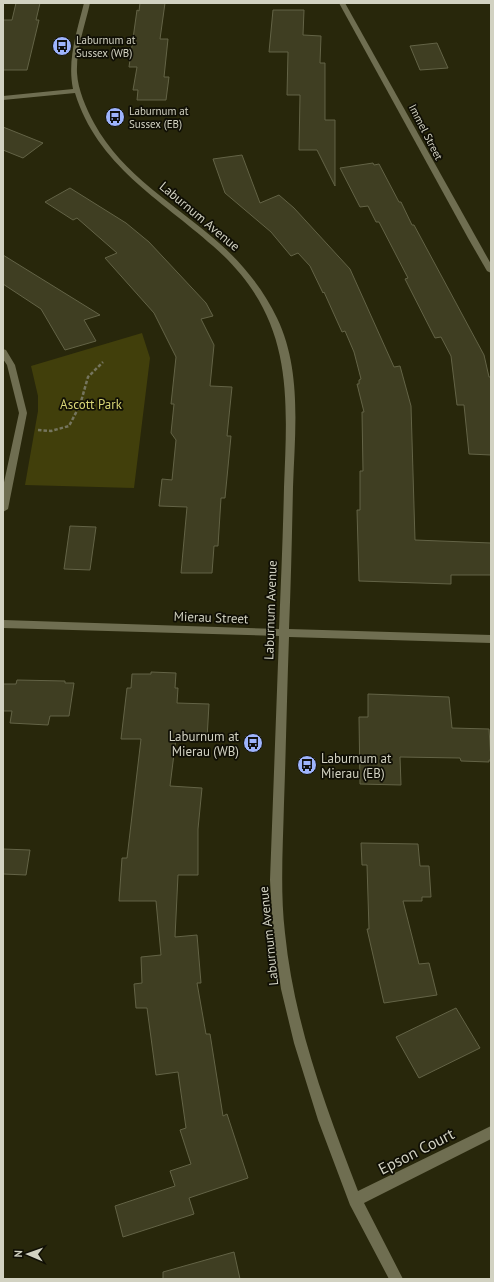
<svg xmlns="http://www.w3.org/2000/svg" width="494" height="1282" font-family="'PT Sans',sans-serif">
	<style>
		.green { fill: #413f0b }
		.building { fill: #3f3e22; stroke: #636346 }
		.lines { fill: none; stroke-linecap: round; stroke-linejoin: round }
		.path { stroke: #75755e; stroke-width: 2.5; stroke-dasharray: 3.5 2; stroke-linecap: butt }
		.minor { fill: #6f6e51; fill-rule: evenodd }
		.labels { text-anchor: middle; stroke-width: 3.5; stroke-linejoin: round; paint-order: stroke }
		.far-poi-label { font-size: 11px; fill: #d2d2c2; stroke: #100f05; text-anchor: start }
		.far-street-label { font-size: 11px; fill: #d2d2c2; stroke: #100f05 }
		.street-label { font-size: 13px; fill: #d2d2c2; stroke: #100f05 }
		.park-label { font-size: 13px; fill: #d8d576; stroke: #100f05 }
		.poi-label { font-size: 13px; fill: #d2d2c2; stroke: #100f05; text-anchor: end }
		.near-street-label { font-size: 16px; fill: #d2d2c2; stroke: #100f05 }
	</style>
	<rect width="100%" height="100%" fill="#28270b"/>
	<polygon class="green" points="142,333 150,358 134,488 25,485 38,411 38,396 31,366"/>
	<g class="building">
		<polygon points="16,3 40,3 36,20 39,20 27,70 3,70 3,20 12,20"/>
		<polygon points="140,3 165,3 160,39 168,39 164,77 169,77 166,100 137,100 138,90 133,90 137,67 129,67 137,10 139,11"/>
		<polygon points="273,10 304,10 303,35 321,36 320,63 325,63 325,120 335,120 335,186 317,150 299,150 300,95 287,95 288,52 269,52"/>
		<polygon points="437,43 448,68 420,70 410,46"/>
		<polygon points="3,127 43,143 23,158 3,150"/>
		<polygon points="242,155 260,203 279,195 294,208 350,269 394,367 400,366 411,406 415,540 491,543 491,575 451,575 451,584 359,581 357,510 360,510 360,471 363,471 362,412 364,412 357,384 359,384 359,380 361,379 354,352 345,331 342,332 324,292 323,293 310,266 298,253 291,256 271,232 225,193 213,159"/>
		<polygon points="373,163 374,165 379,164 399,202 401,202 412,225 414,225 484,355 489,377 491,377 491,455 469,454 464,405 457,405 451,356 441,337 435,338 405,279 408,278 379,222 376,222 368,206 360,207 340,168"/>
		<polygon points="70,188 126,223 149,242 206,303 213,316 201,319 214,345 210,386 232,387 227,436 231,436 225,498 221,498 218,546 214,546 212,573 181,573 187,507 159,506 162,479 172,480 176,440 171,433 174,404 171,404 176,357 154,313 105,258 117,253 77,218 73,220 45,202"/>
		<polygon points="3,255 100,315 84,320 96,341 65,350 41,309 3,284"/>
		<polygon points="70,526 96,527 90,570 64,569"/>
		<polygon points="151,672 176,673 175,688 178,688 177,703 209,704 207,739 176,738 170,786 202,788 198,829 198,875 178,875 175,937 197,935 201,983 197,983 206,1034 210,1034 223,1116 227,1114 248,1178 189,1198 194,1214 123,1237 115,1206 175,1186 170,1171 191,1164 180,1130 186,1128 178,1072 156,1075 147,1008 136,1008 134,984 142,983 141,957 161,955 156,901 119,901 122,858 127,858 141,739 121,739 127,688 131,688 132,674 151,674"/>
		<polygon points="17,680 65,681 65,683 74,683 69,716 50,716 48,725 10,723 12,711 3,711 3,684 16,684"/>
		<polygon points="368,694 449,697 452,728 489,729 491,760 489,760 489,762 461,761 460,758 400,757 401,785 360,784 359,717 368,717"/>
		<polygon points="361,843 418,844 420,866 429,866 431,897 422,897 422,901 403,901 419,964 429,963 437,995 384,1003 367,929 369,929 367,865 362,865"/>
		<polygon points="3,849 30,850 26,875 3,874"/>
		<polygon points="456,1008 480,1048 419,1078 396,1037"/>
		<polygon points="234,1252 240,1279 163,1279 163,1272"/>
	</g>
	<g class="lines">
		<polyline class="path" points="38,430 51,431 69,426 80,405 88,377 103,362"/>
		<g class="minor">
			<path d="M84,3H90C85,26 76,49 77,73C78,90 86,108 94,123C123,176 175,204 219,243C242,263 264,290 277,318C302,370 295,431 293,487C292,534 291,581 289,629L491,635V643L289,637C287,692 286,748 284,803C283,846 280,890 285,933C294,1023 326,1108 358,1191L491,1126V1139L364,1203L403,1279H389L350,1205L318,1120L294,1043L281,989L273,933L270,880L279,636L3,628V620L279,629C281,581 283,534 284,487C288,390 293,316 213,246C160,199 97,165 75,93L3,100V96L73,89C67,60 77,31 84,3Z"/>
			<polygon points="339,3 345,3 491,264 491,273 487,271 468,238"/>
			<polygon points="3,349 6,350 15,365 27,413 8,509 3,512 3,487 19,413 7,365 3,359"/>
		</g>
	</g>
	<defs>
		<symbol id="bus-disc" viewBox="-11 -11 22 22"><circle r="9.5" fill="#9eb4fd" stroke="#100f05"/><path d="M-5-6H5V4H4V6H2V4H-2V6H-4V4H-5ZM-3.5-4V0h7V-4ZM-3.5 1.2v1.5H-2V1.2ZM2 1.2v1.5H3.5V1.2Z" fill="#111"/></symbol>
	</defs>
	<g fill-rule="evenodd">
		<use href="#bus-disc" x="51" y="35" width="22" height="22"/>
		<use href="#bus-disc" x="104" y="106" width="22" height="22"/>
		<use href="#bus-disc" x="242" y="732" width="22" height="22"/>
		<use href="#bus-disc" x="296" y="754" width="22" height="22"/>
	</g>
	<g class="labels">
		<g class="far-poi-label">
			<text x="76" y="44">Laburnum at<tspan x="76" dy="13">Sussex (WB)</tspan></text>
			<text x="129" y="115">Laburnum at<tspan x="129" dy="13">Sussex (EB)</tspan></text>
		</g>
		<g class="far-street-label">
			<text transform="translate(426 132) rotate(63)" y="4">Immel Street</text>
		</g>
		<g class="street-label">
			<text transform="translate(200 216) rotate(40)" y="5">Laburnum Avenue</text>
			<text transform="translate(270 610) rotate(-88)" y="5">Laburnum Avenue</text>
			<text transform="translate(211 617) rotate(2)" y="5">Mierau Street</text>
			<text transform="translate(268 936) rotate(-96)" y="5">Laburnum Avenue</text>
		</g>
		<g class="park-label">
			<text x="91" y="409">Ascott Park</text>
		</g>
		<g class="poi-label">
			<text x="239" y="741">Laburnum at<tspan x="239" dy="15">Mierau (WB)</tspan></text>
			<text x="321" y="763" text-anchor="start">Laburnum at<tspan x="321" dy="15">Mierau (EB)</tspan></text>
		</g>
		<g class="near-street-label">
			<text transform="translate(416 1151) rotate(-27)" y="6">Epson Court</text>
		</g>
	</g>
	<rect width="494" height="1282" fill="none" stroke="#d2d2c2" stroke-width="8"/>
	<g transform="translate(28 1254) rotate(272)" stroke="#100f05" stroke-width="3" paint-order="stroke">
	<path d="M0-3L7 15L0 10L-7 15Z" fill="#d2d2c2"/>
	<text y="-6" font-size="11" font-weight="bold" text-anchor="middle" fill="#d2d2c2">N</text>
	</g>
</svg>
